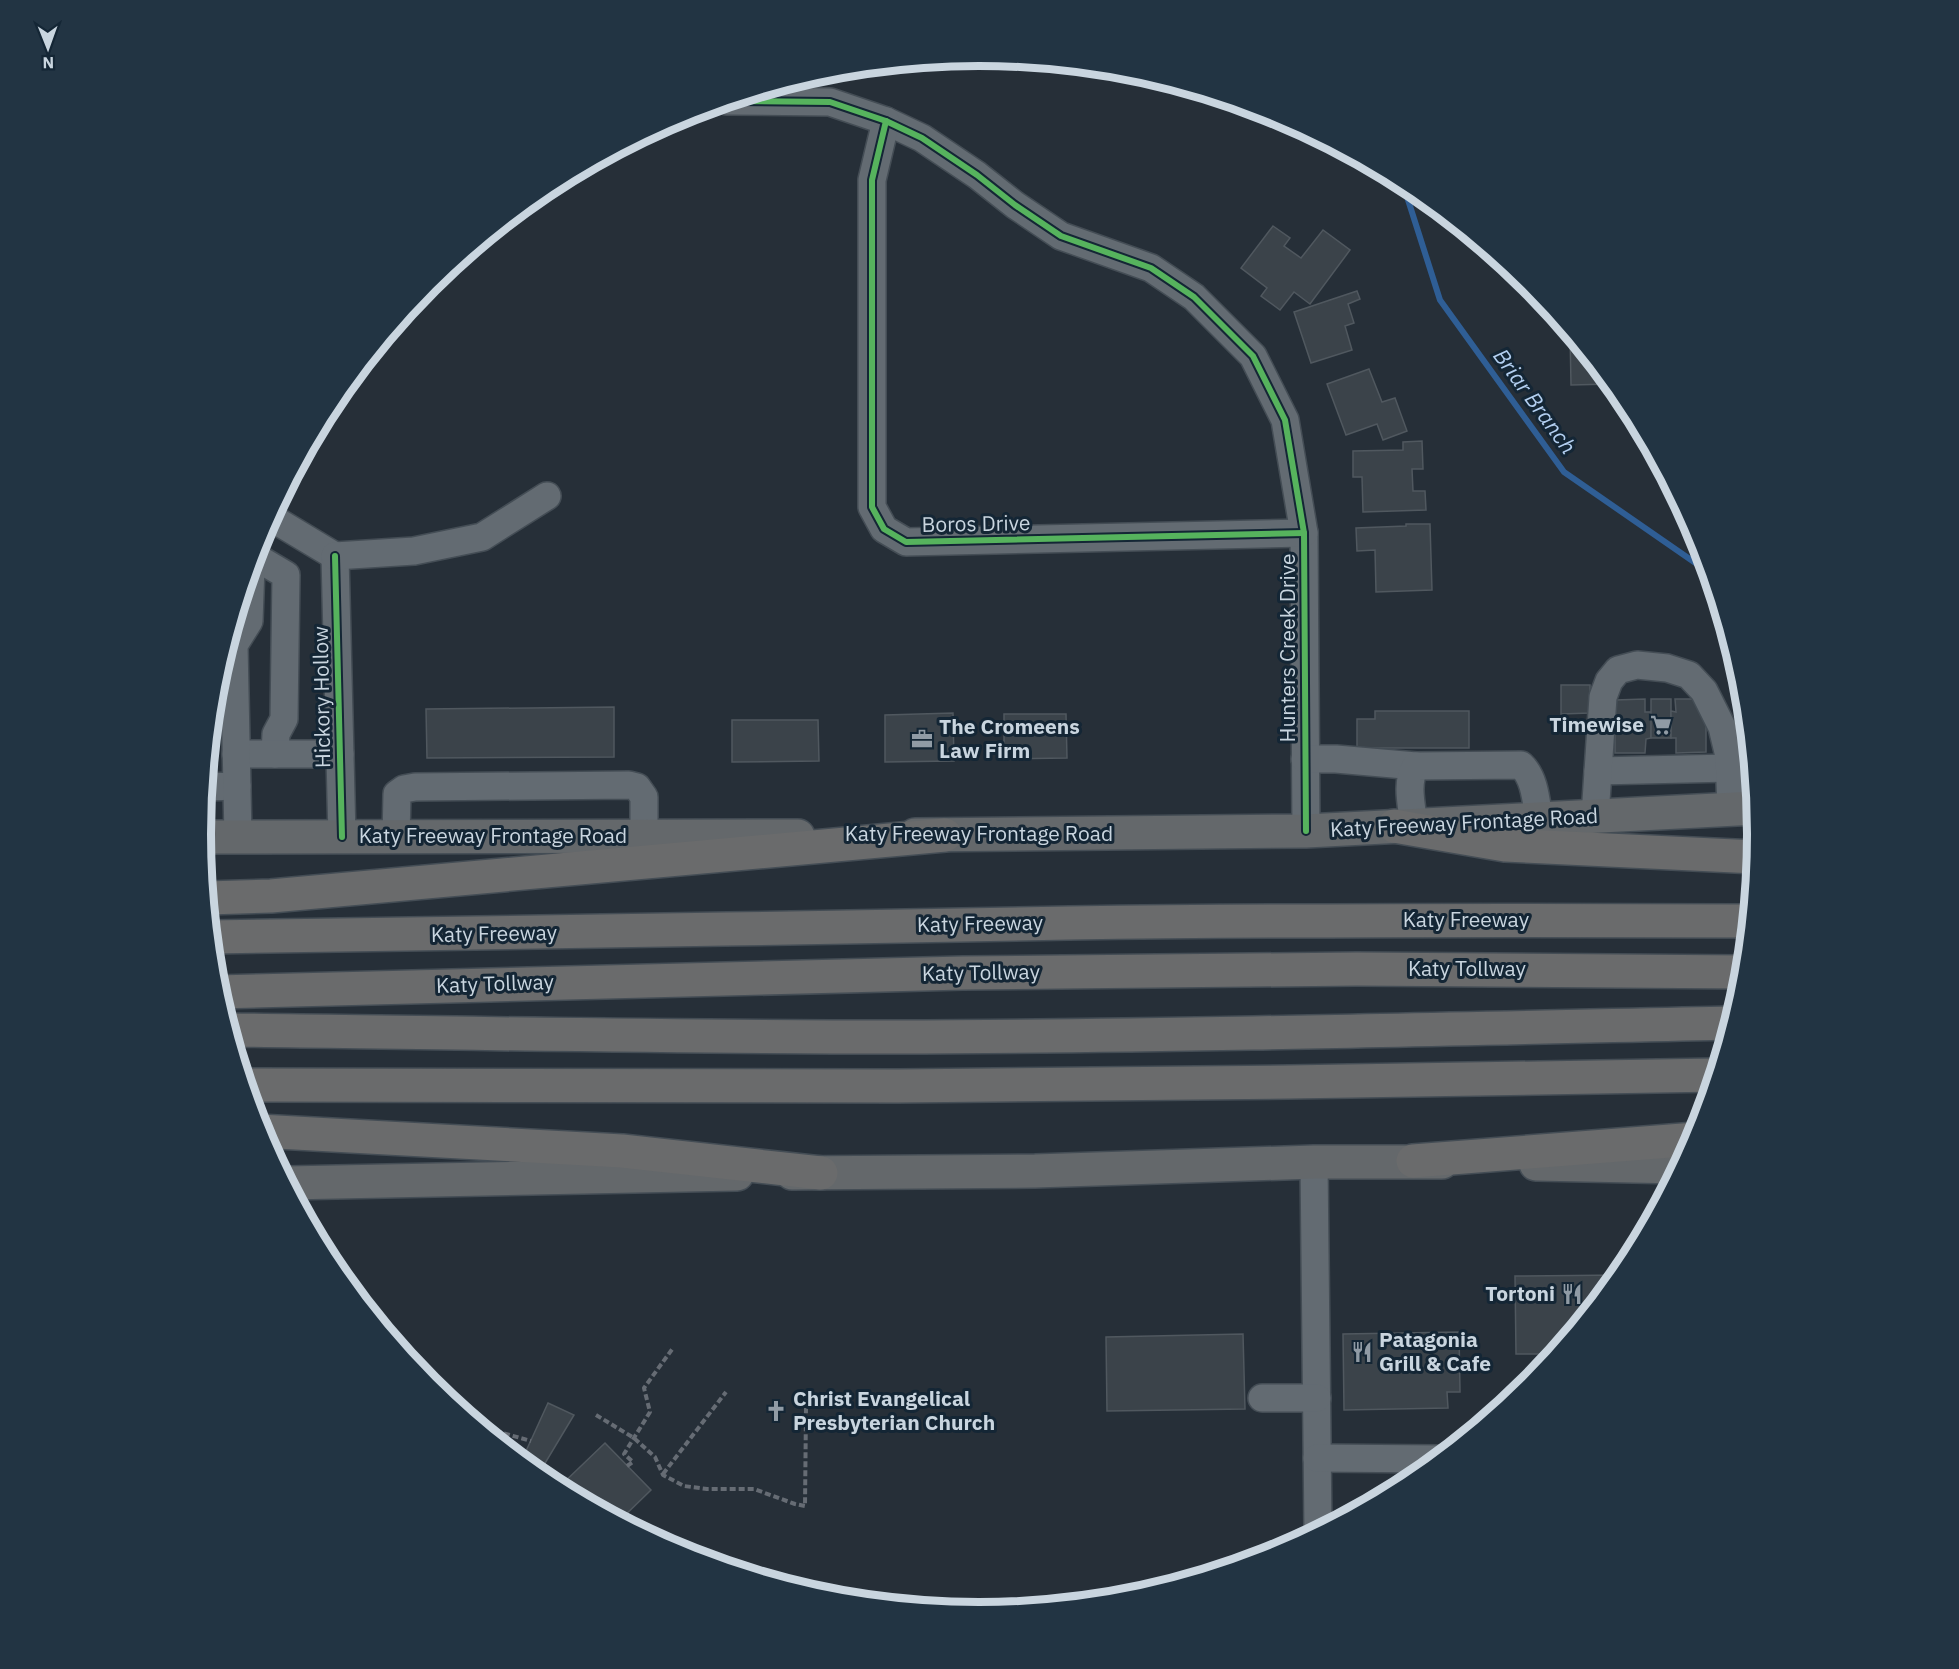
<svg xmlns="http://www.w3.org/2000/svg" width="1959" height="1669" font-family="'IBM Plex Sans',sans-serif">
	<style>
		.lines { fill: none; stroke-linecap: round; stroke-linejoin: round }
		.stream { stroke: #2f5e95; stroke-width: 6 }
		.building { fill: #3b434a; stroke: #50585f; stroke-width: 1.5 }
		.minor-casing { stroke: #444d55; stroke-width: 30 }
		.major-casing { stroke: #444d55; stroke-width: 36 }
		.highway-casing { stroke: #444d55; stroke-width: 36 }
		.path { stroke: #666c74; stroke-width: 4; stroke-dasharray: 6 3; stroke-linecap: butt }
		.minor { stroke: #636b72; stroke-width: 27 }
		.major { stroke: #64686b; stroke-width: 33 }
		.highway { stroke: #6a6b6c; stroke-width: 33 }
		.cycleway-casing { stroke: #142635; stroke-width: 10 }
		.cycleway { stroke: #56b35d; stroke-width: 6 }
		.labels { text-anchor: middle; stroke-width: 6; stroke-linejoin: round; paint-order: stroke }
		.street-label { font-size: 21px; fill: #c9d5df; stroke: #142635 }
		.poi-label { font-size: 21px; font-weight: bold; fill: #c9d5df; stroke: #142635; text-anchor: start }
		.water-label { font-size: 22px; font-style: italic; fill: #b3cff0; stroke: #142635 }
		.rim { fill: none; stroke: #c9d5df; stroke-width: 8 }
	</style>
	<rect width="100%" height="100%" fill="#262f38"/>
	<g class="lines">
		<polyline class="stream" points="1402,181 1440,300 1564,472 1707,571 1713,583"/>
	</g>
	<g class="building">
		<polygon points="1273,226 1290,238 1284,246 1301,258 1323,230 1350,250 1310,304 1294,292 1280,310 1261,296 1267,288 1241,268"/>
		<polygon points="1357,291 1360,299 1348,304 1354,323 1345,326 1352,350 1311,363 1294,312"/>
		<polygon points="1570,332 1611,382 1611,384 1571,385"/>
		<polygon points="1369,369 1382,402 1395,398 1407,431 1383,440 1377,424 1346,435 1327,384"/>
		<polygon points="1422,441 1423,469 1412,469 1413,491 1425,491 1426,510 1363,512 1362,477 1353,477 1353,451 1403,450 1403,442"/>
		<polygon points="1406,524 1430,524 1432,590 1376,592 1375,550 1357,551 1356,528 1406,526"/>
		<polygon points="1561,685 1590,685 1590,713 1561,714"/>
		<polygon points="1645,699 1645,712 1652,712 1651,738 1646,739 1645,753 1615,753 1615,700"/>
		<rect x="1651" y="699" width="20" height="39"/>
		<polygon points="1675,699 1706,699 1706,752 1676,753 1676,738 1671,738 1671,711 1676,712"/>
		<polygon points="213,707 213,752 209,752"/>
		<polygon points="614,707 614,757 427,758 426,709"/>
		<polygon points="1375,711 1469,711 1469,748 1357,748 1357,719 1375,719"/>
		<polygon points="953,713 954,761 885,762 885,715"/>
		<polygon points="1004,714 1066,714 1067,758 1004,759"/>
		<polygon points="732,720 818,720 819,761 732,762"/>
		<polygon points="1621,1275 1556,1354 1516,1354 1515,1276"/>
		<polygon points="1459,1332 1460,1392 1447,1392 1448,1408 1344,1410 1343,1334"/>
		<polygon points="1243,1334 1245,1409 1107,1411 1106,1337"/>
		<polygon points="548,1403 574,1415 538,1475 521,1462"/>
		<polygon points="605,1443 651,1490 619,1521 558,1488"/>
	</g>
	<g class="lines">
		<defs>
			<g id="minor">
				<polyline points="727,101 830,102 886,121 922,138 977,175 1015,205 1061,236 1151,268 1194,297 1253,356 1285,420 1304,533 1306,831"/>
				<polyline points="886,121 872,180 872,507 884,529 906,542 1304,533"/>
				<polyline points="270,517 335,556"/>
				<polyline points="254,556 286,575 284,719 276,734 275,754"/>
				<polyline points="335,556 342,837"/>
				<polyline points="335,556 414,551 482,537 547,496"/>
				<polyline points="236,754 340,754"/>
				<polyline points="1305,759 1336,759 1416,766"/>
				<polyline points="1598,771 1730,768"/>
				<polyline points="205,787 237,786"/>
				<polyline points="1595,816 1603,697 1609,681 1618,670 1637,665 1667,668 1689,675 1704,691 1722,727 1729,756 1731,809"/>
				<path d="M1414,825C1412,807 1405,782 1416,766L1521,765C1535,778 1536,801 1539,819"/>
				<polyline points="238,837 234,645 249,621 251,566"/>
				<polyline points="396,837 397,794 404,789 415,787 629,785 637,787 644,797 644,836"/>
				<polyline points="1314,1162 1318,1532"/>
				<polyline points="1262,1398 1317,1398"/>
				<polyline points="1317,1458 1441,1459"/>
			</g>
			<g id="major">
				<polyline points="915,835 1306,831 1756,808"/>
				<polyline points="201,837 798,836"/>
				<polyline points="1536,1164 1681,1167"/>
				<polyline points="792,1173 1035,1171 1314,1162 1442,1162"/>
				<polyline points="287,1183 737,1174"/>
			</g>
			<g id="highway">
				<polyline points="1394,826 1505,845 1756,857"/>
				<polyline points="207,898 271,896 945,835"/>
				<path d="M211,937C497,935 783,927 1069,923C1296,920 1523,920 1750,921"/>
				<polyline points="217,992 963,973 1357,969 1745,972"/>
				<path d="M229,1030C450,1033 672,1037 894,1037C1173,1036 1453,1029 1733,1023"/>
				<polyline points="245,1085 898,1086 1289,1082 1717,1075"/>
				<polyline points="259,1131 622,1151 821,1173"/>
				<polyline points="1413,1161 1696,1139"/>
			</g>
		</defs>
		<use href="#minor" class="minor-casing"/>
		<use href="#major" class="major-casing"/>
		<use href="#highway" class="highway-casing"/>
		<g class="path">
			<polyline points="596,1415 634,1438 655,1457 663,1475 684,1486 707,1489 754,1489 795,1504 805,1506 806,1408"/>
			<polyline points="478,1426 531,1441"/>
			<polyline points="627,1466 633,1462 624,1454 650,1412 644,1388 673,1348"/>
			<polyline points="663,1474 726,1392"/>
		</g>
		<use href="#minor" class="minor"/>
		<use href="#major" class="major"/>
		<use href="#highway" class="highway"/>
		<defs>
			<g id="cycleway">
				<polyline points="727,101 830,102 886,121 922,138 977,175 1015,205 1061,236 1151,268 1194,297 1253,356 1285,420 1304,533 1306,831"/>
				<polyline points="886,121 872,180 872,507 884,529 906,542 1304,533"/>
				<polyline points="335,556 342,837"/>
			</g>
		</defs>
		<use href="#cycleway" class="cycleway-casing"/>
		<use href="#cycleway" class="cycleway"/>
	</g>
	<defs>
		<symbol id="supermarket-bare" viewBox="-9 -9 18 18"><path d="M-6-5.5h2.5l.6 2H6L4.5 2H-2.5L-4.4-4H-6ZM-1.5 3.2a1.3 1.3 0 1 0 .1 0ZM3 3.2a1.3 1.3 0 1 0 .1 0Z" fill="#909ba5" stroke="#142635" stroke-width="2.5" paint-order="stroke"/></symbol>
		<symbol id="office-bare" viewBox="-9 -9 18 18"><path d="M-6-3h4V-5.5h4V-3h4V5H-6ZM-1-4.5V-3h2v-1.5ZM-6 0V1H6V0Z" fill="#909ba5" stroke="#142635" stroke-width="2.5" paint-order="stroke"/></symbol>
		<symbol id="restaurant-bare" viewBox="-9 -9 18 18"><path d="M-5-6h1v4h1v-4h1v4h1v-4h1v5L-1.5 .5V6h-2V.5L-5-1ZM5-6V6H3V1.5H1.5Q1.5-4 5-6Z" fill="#909ba5" stroke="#142635" stroke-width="2.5" paint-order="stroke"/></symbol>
		<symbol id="church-bare" viewBox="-9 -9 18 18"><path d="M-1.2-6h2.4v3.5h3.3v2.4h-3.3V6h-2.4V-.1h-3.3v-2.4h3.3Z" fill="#909ba5" stroke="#142635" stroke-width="2.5" paint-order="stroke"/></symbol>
	</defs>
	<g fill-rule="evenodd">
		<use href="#supermarket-bare" x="1646" y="710" width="30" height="30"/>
		<use href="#office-bare" x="907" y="724" width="30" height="30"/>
		<use href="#restaurant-bare" x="1557" y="1279" width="30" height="30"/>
		<use href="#restaurant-bare" x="1347" y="1337" width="30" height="30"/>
		<use href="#church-bare" x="761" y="1396" width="30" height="30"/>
	</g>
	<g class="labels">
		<g class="street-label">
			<text transform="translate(976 524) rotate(-1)" y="7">Boros Drive</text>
			<text transform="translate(1288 648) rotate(-90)" y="7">Hunters Creek Drive</text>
			<text transform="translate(322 697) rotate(-91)" y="7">Hickory Hollow</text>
			<text transform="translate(1464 823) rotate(-3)" y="7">Katy Freeway Frontage Road</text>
			<text x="979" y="841">Katy Freeway Frontage Road</text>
			<text x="493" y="843">Katy Freeway Frontage Road</text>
			<text x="1466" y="927">Katy Freeway</text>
			<text transform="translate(980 924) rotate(-1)" y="7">Katy Freeway</text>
			<text transform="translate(494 934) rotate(-1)" y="7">Katy Freeway</text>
			<text x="1467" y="976">Katy Tollway</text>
			<text transform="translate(981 973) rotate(-1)" y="7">Katy Tollway</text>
			<text transform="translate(495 984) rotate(-2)" y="7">Katy Tollway</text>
		</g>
		<g class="poi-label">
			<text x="1644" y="732" text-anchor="end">Timewise</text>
			<text x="939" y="734">The Cromeens<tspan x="939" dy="24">Law Firm</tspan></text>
			<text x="1555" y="1301" text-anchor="end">Tortoni</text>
			<text x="1379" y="1347">Patagonia<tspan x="1379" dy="24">Grill &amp; Cafe</tspan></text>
			<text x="793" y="1406">Christ Evangelical<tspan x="793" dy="24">Presbyterian Church</tspan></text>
		</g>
		<g class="water-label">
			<text transform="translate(1535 401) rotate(54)" y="8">Briar Branch</text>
		</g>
	</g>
	<path d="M0 0H1959V1669H0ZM211 834a768 768 0 1 1 1536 0a768 768 0 1 1-1536 0Z" fill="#223443" fill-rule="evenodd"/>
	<path class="rim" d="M211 834a768 768 0 1 1 1536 0a768 768 0 1 1-1536 0Z"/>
	<g transform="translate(48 48) rotate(179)" stroke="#142635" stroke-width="4.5" paint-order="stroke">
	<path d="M0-4.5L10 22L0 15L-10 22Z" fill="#c9d5df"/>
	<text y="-9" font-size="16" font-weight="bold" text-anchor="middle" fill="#c9d5df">N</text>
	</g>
</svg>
